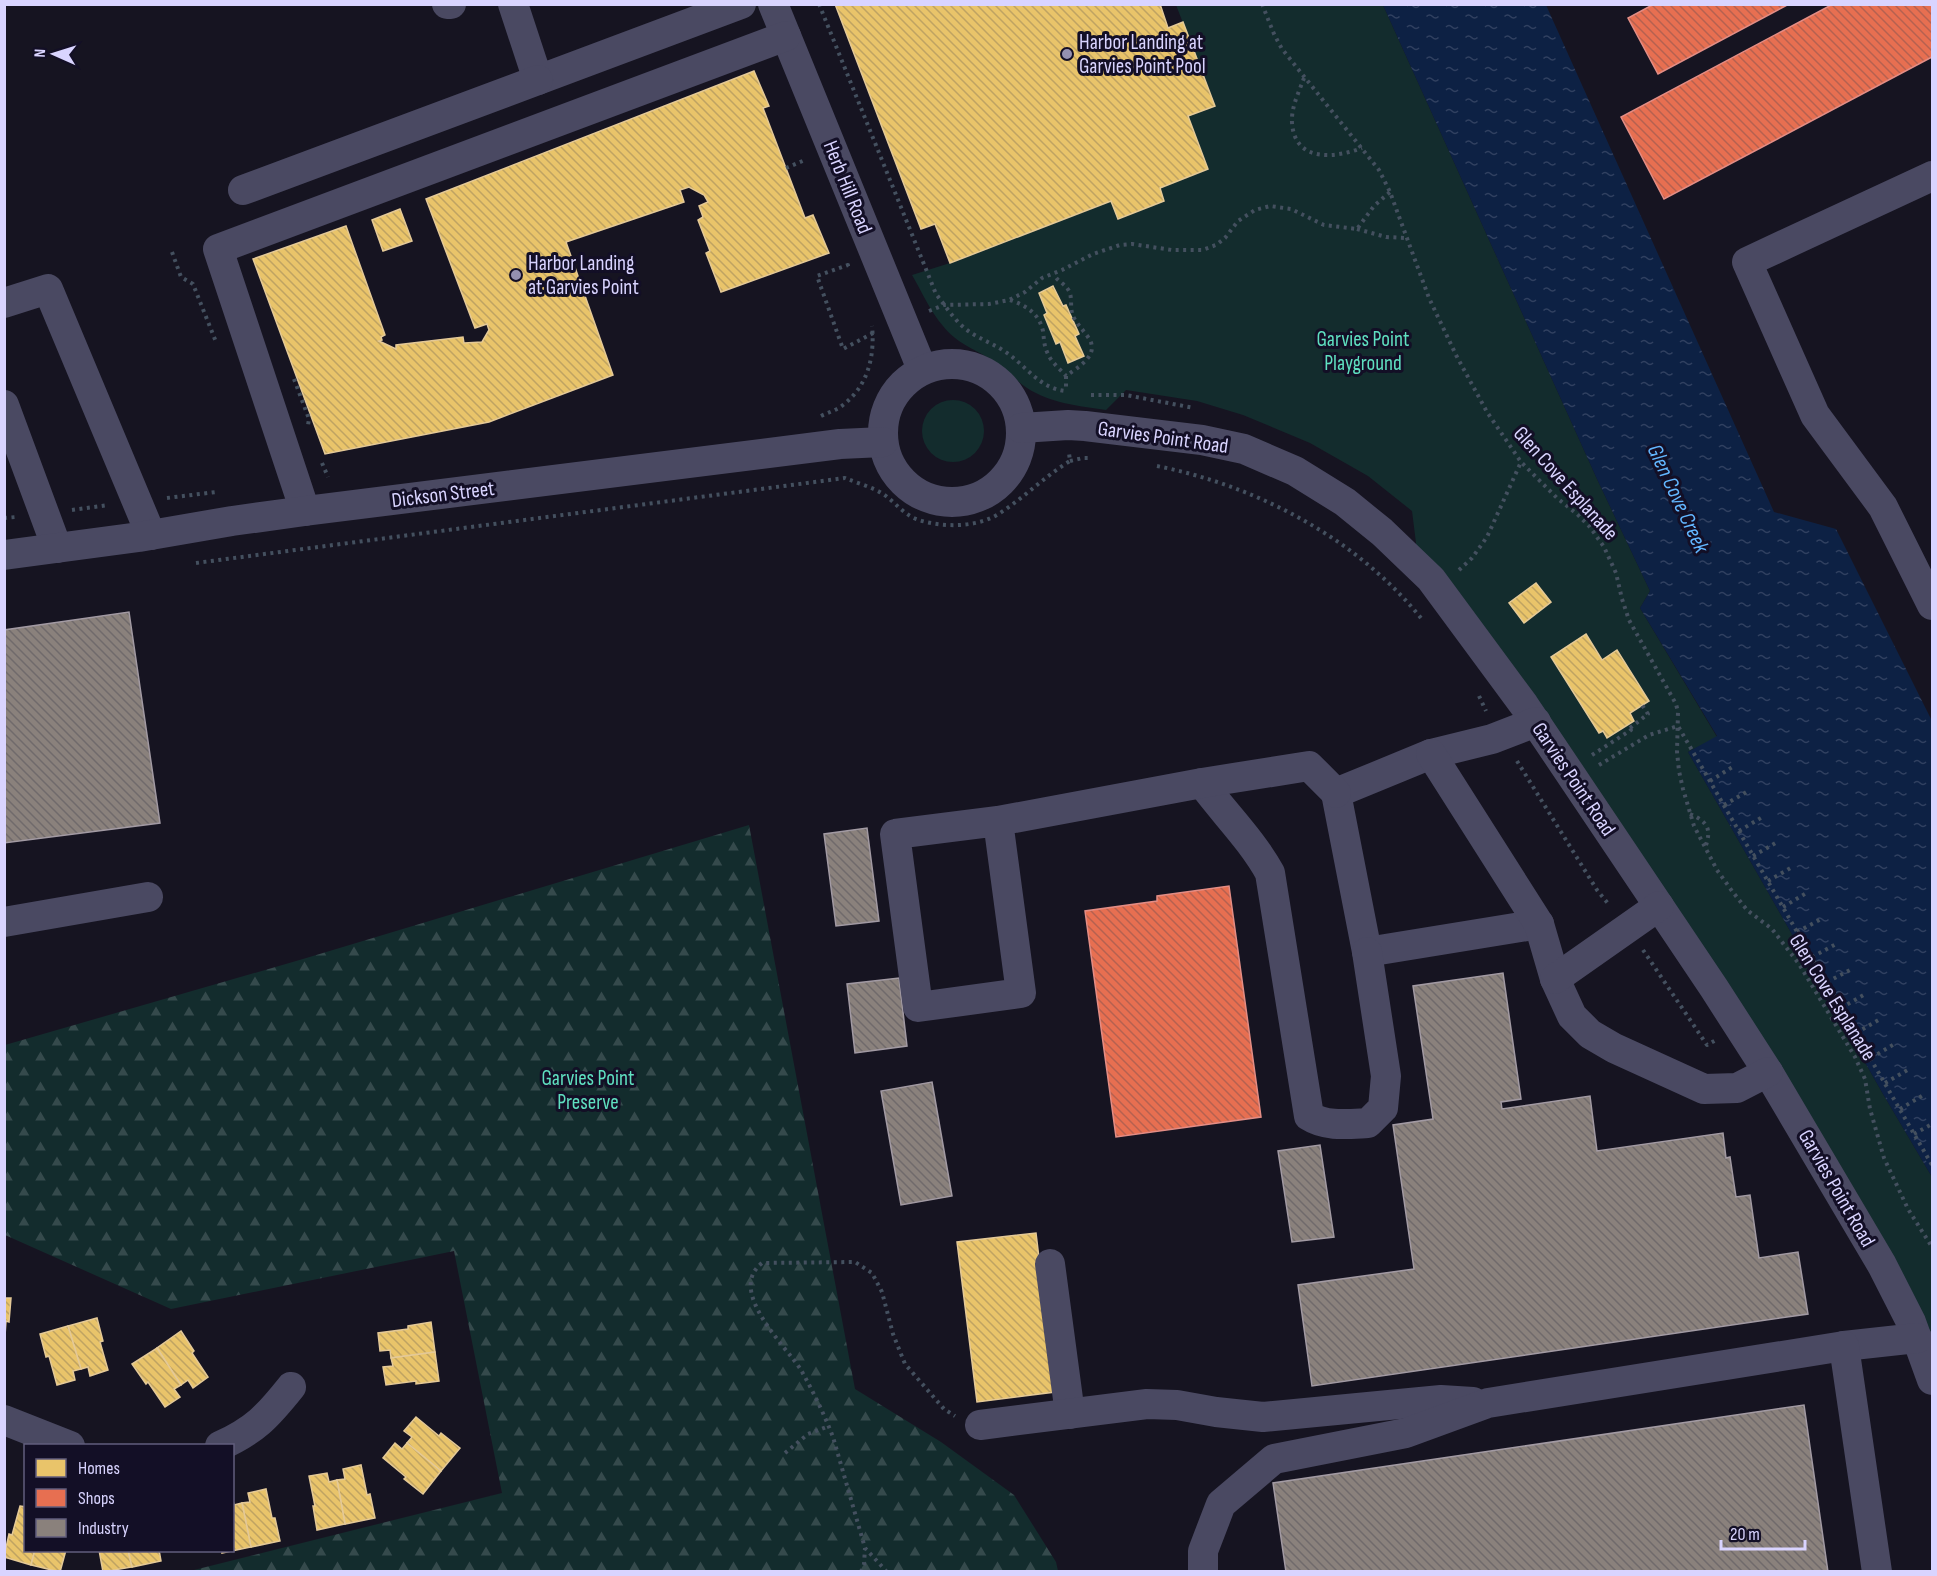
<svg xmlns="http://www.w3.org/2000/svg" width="1937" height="1576" font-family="'Sofia Sans Condensed',sans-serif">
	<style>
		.green { fill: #132c2d }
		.forest { fill: url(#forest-firs) }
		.water { fill: url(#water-ripples) }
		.homes { fill: url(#homes-back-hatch); stroke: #e4c997; stroke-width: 1.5 }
		.shops { fill: url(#shops-back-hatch); stroke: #e38d85; stroke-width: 1.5 }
		.industry { fill: url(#industry-back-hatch); stroke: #a29aa3; stroke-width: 1.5 }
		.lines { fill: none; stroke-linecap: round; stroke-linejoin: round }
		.path { stroke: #44505f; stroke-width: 4; stroke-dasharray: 3 4.5; stroke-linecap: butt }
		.minor { stroke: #4a4962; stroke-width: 30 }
		.poi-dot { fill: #9591b1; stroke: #130f26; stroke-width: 2 }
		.labels { text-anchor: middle; stroke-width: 6; stroke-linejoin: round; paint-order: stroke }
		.poi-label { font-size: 21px; fill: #d9d4ff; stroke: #130f26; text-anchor: start }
		.street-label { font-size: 21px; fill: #d9d4ff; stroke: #130f26 }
		.park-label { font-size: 21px; fill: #5fe0c0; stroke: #130f26 }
		.water-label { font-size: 22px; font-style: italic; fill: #62b6ff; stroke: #130f26 }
	</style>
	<defs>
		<pattern id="forest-firs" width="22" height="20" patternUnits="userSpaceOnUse" patternTransform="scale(1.5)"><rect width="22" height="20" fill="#132c2d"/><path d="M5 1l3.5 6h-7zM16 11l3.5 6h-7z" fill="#354a4c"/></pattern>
		<pattern id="water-ripples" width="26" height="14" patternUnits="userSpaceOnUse" patternTransform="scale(1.5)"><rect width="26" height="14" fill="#0d2144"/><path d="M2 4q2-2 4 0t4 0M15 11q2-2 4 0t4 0" fill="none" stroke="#304060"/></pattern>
		<pattern id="homes-back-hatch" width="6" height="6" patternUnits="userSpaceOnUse" patternTransform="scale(1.5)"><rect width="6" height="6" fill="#e9c46a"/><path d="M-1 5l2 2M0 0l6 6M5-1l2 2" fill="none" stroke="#bfa362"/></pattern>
		<pattern id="shops-back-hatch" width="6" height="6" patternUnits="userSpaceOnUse" patternTransform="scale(1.5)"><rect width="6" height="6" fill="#e76f51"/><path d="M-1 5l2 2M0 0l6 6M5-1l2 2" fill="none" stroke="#b56150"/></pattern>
		<pattern id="industry-back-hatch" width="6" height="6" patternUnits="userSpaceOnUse" patternTransform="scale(1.5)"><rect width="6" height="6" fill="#8a817c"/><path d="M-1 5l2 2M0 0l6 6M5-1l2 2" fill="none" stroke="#706a6b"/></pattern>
	</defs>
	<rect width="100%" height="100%" fill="#161421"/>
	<g class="green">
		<path d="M1176,5H1383L1597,479L1650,591L1640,608L1717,737L1688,752L1883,1094L1932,1177V1394L1880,1266L1417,551L1412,511L1368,476L1310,443L1243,415L1197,401L1126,390L1106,410C1079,406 1050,403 1027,388C1016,381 1007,370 995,362C977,350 957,344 943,326C930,311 922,292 912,275L950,263L1111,201L1118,218L1164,201L1160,188L1208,169L1188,116L1215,105Z"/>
		<circle cx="953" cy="431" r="31"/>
	</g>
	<polygon class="forest" points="749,825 855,1389 941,1442 1014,1495 1056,1562 1058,1571 190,1571 502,1493 454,1251 171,1309 5,1235 5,1045 303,959"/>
	<polygon class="water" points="1383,5 1546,5 1774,512 1836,529 1932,721 1932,1177 1883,1094 1688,752 1717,736 1640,608 1650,591 1597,479"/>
	<g class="homes">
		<polygon points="835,4 1160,4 1168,28 1183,22 1215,106 1188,116 1208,169 1160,188 1164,201 1118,219 1111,201 950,263 935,224 921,229"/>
		<polygon points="754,71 769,106 763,108 805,218 813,215 829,253 721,292 706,253 710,251 698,220 703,217 699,206 708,202 704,195 689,187 680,190 684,202 566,242 613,375 489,422 325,454 253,259 346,226 385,335 381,337 382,340 379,341 396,349 396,345 463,337 464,343 482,342 489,330 487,324 475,328 426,199"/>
		<polygon points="400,209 412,241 383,251 372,220"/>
		<polygon points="1053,286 1063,306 1066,305 1079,334 1075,336 1084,356 1068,363 1060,342 1056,344 1044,315 1047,313 1039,293"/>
		<polygon points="1536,583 1551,602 1524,623 1509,603"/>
		<polygon points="1586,634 1602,660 1617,650 1649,701 1630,713 1634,721 1607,738 1603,731 1599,733 1551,657"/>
		<polygon points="1036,1233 1055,1392 977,1402 957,1242"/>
		<polygon points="4,1298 11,1298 9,1322 6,1321 4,1351"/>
		<polygon points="97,1318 103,1341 100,1342 108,1370 90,1376 88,1367 81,1369 68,1326"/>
		<polygon points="431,1322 435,1352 391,1358 390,1350 380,1351 378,1333 408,1329 408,1326"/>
		<polygon points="68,1326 81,1369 73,1371 75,1380 57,1385 49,1356 46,1357 40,1334"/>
		<polygon points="181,1331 194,1351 192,1353 208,1377 193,1388 188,1380 181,1385 157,1348"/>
		<polygon points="157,1348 181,1385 174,1389 180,1397 165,1407 148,1382 146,1384 132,1364"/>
		<polygon points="435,1352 439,1381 416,1384 416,1381 386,1385 383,1367 393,1366 391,1358"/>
		<polygon points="416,1417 439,1436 441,1433 460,1448 441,1471 407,1443 412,1437 404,1431"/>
		<polygon points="395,1443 402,1449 407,1443 441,1471 423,1494 404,1479 406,1477 383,1458"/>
		<polygon points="361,1465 367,1495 370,1494 375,1518 345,1524 337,1480 345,1479 343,1469"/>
		<polygon points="327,1473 329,1482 337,1480 345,1524 317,1530 313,1506 315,1506 309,1476"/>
		<polygon points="266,1489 272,1518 275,1518 280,1541 251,1547 242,1503 250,1502 248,1493"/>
		<polygon points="232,1496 234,1505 242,1503 251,1547 222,1553 222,1550 232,1550"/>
		<polygon points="20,1506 26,1507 26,1550 35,1550 31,1565 4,1557 9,1534 12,1535"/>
		<polygon points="35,1550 66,1550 60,1572 31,1565"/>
		<polygon points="99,1550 128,1550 132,1567 103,1572"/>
		<polygon points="128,1550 159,1550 161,1561 132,1567"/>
	</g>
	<g class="shops">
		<polygon points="1654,4 1789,4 1658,74 1628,18"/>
		<polygon points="1833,4 1931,4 1932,8 1932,57 1664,199 1621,117"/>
		<polygon points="1229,886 1261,1117 1116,1137 1085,911 1157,901 1157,896"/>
	</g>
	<g class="industry">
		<polygon points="129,612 160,823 4,843 4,630"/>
		<polygon points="867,828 879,921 836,926 824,834"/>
		<polygon points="1503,973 1521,1099 1501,1102 1502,1109 1590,1096 1597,1151 1723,1133 1726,1158 1730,1157 1736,1197 1750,1195 1759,1258 1798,1252 1808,1314 1312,1386 1298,1285 1414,1269 1393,1125 1433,1119 1413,986"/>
		<polygon points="899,978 907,1046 855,1053 847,984"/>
		<polygon points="932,1082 952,1196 901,1205 881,1091"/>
		<polygon points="1320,1145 1334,1237 1292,1242 1278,1151"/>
		<polygon points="1804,1405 1828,1572 1286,1572 1273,1483"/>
	</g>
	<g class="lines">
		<g class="path">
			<path d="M819,4L936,294C944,304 951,315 960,324C973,337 989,341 1004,351C1025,364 1039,389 1066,391"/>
			<polyline points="1262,4 1274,34 1282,49 1379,170 1390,192 1429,298 1456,355 1487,412 1521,462 1557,498 1577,514 1590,527 1604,547 1616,573 1622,599 1629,620 1676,704 1678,712 1677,752 1679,771 1683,789 1694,826 1717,870 1732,891 1747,910 1772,929 1799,964 1855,1057 1865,1079 1870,1109 1884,1158 1908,1209 1932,1247"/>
			<path d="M1304,78C1299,92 1291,107 1292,123C1295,163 1335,158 1362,148"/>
			<polyline points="786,168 805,160"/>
			<polyline points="1357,229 1386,237 1406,238"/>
			<polyline points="172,252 181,277 193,284 216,342"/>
			<polyline points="848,266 848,265 817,276 843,349 877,331"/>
			<path d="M1010,300C1025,305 1039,313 1043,331C1044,339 1044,347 1048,354C1051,362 1060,369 1066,376C1078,367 1101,355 1088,337C1083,330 1078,325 1074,318C1069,309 1073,299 1069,291C1065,283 1057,282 1054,274"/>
			<polyline points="929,311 944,305 989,304 1009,300 1025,292 1042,278 1062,270 1093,254 1120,245 1132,244 1172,250 1202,250 1216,245 1225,238 1238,221 1255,210 1270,206 1291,209 1324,225 1357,229 1374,206 1390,192"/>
			<polyline points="1066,376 1066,391"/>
			<polyline points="294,379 309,419 308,425"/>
			<polyline points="1091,395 1126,395 1194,408"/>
			<path d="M821,416C829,412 837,410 843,405C868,386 875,356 872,326"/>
			<polyline points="1070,461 1083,458 1090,458"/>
			<polyline points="322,463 328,477"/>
			<path d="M1157,466C1257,486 1356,538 1421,618"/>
			<polyline points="167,498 216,492"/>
			<polyline points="72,510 109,505"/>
			<polyline points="4,518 16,517"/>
			<path d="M196,563L845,478C857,483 872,487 883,494C895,502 902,513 916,519C941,528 978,528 1000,513C1025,497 1045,476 1070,461L1069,453"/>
			<polyline points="1459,570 1472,558 1487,537 1521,462"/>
			<polyline points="1479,696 1486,711"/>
			<polyline points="1630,728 1648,714 1642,705"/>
			<polyline points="1592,755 1631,730 1628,725"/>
			<polyline points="1517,761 1597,890 1610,906"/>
			<polyline points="1599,765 1649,735 1678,726 1932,1165"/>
			<polyline points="1710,781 1734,766"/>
			<polyline points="1724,805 1748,791"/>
			<path d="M1690,814C1708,822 1712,829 1705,848"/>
			<polyline points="1739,831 1764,816"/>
			<polyline points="1753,856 1779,841"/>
			<polyline points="1768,881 1794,866"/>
			<polyline points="1783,907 1808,892"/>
			<polyline points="1797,932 1823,918"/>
			<polyline points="1643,950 1707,1045 1716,1040"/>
			<polyline points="1812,957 1838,943"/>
			<polyline points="1827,982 1852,969"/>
			<polyline points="1841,1008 1867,993"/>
			<polyline points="1856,1033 1882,1018"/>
			<polyline points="1871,1058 1896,1043"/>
			<polyline points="1885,1083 1911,1068"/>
			<polyline points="1900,1109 1925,1094"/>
			<polyline points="1914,1134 1932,1124"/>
			<polyline points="785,1453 808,1434 829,1426"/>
			<polyline points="861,1572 864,1564 865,1548"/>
			<path d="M887,1572L865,1548L833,1437C824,1414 813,1391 801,1370C786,1346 726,1291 762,1263L855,1262L872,1273L882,1292L893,1334L905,1364L944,1409L955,1416"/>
		</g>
		<g class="minor">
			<polyline points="447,4 451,4"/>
			<polyline points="513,4 538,80 741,4"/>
			<polyline points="773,4 922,369"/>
			<polyline points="1932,176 1747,262 1815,415 1883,507 1932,605"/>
			<polyline points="243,190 538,80"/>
			<polyline points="4,303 48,289 151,535"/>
			<circle cx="952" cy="433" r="69"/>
			<polyline points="4,405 57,548"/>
			<polyline points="1021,428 1068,425 1085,426 1202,440 1244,449 1295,471 1345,502 1382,532 1431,579 1524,705 1714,988 1768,1072 1882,1265 1911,1322 1932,1380"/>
			<polyline points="305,511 218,249 786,36"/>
			<polyline points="4,555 139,537 232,521 305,511 840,444 883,442"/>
			<polyline points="1536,722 1492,739 1431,754 1336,793 1367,952 1539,924"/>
			<polyline points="1431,754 1539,924 1555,979 1572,1016 1590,1034 1614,1048 1704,1089 1737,1088 1768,1072"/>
			<path d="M1202,783C1224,813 1252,840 1270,873L1309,1116C1326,1127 1348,1124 1368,1123L1383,1108L1386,1076L1367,952"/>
			<polyline points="998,821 1021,993 918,1007 895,834 998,821 1202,783 1309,766 1336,793"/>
			<polyline points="4,922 148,897"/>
			<polyline points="1555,979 1659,906"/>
			<polyline points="1050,1264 1070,1414"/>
			<polyline points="1844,1346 1917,1338"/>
			<polyline points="4,1420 70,1446"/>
			<polyline points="980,1425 1147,1404 1177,1405 1216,1412 1263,1417 1441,1400 1473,1402"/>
			<path d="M220,1446C255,1430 267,1417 291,1387"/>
			<polyline points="1203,1572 1203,1551 1221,1504 1274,1459 1406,1433 1488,1403 1844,1346 1877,1572"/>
		</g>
	</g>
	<g class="poi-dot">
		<circle cx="1067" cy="54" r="6"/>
		<circle cx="516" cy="275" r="6"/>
	</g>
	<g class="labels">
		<g class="poi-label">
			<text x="1079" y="49">Harbor Landing at<tspan x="1079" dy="24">Garvies Point Pool</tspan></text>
			<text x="528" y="270">Harbor Landing<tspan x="528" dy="24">at Garvies Point</tspan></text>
		</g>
		<g class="street-label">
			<text transform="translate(848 187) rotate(68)" y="7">Herb Hill Road</text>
			<text transform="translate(1163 437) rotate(8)" y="7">Garvies Point Road</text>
			<text transform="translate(1566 483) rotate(48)" y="7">Glen Cove Esplanade</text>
			<text transform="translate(443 494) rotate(-7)" y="7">Dickson Street</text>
			<text transform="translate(1574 779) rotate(56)" y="7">Garvies Point Road</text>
			<text transform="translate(1833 997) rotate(58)" y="7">Glen Cove Esplanade</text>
			<text transform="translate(1837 1188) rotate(60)" y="7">Garvies Point Road</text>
		</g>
		<g class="park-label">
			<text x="1363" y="346">Garvies Point<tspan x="1363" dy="24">Playground</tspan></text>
			<text x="588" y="1085">Garvies Point<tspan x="588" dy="24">Preserve</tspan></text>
		</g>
		<g class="water-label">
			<text transform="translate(1679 498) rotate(65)" y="8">Glen Cove Creek</text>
		</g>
	</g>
	<rect width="1937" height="1576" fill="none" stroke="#d9d4ff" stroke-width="12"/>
	<rect x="24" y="1444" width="210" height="108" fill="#130f26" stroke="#625e7d" stroke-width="1.5"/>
	<rect x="36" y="1459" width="30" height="18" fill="#e9c46a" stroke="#625e7d" stroke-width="1.5"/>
	<text x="78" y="1474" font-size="18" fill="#d9d4ff">Homes</text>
	<rect x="36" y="1489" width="30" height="18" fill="#e76f51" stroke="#625e7d" stroke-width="1.5"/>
	<text x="78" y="1504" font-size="18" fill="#d9d4ff">Shops</text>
	<rect x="36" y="1519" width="30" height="18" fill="#8a817c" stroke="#625e7d" stroke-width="1.5"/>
	<text x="78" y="1534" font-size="18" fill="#d9d4ff">Industry</text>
	<g transform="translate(54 54) rotate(273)" stroke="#130f26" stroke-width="4.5" paint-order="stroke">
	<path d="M0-4.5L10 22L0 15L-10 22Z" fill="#d9d4ff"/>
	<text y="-9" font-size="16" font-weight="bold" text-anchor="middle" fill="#d9d4ff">N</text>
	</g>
	<path d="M1721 1540v9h84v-9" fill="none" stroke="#d9d4ff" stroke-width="3"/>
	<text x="1730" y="1540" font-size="18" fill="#d9d4ff" stroke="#130f26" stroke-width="4.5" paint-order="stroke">20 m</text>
</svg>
